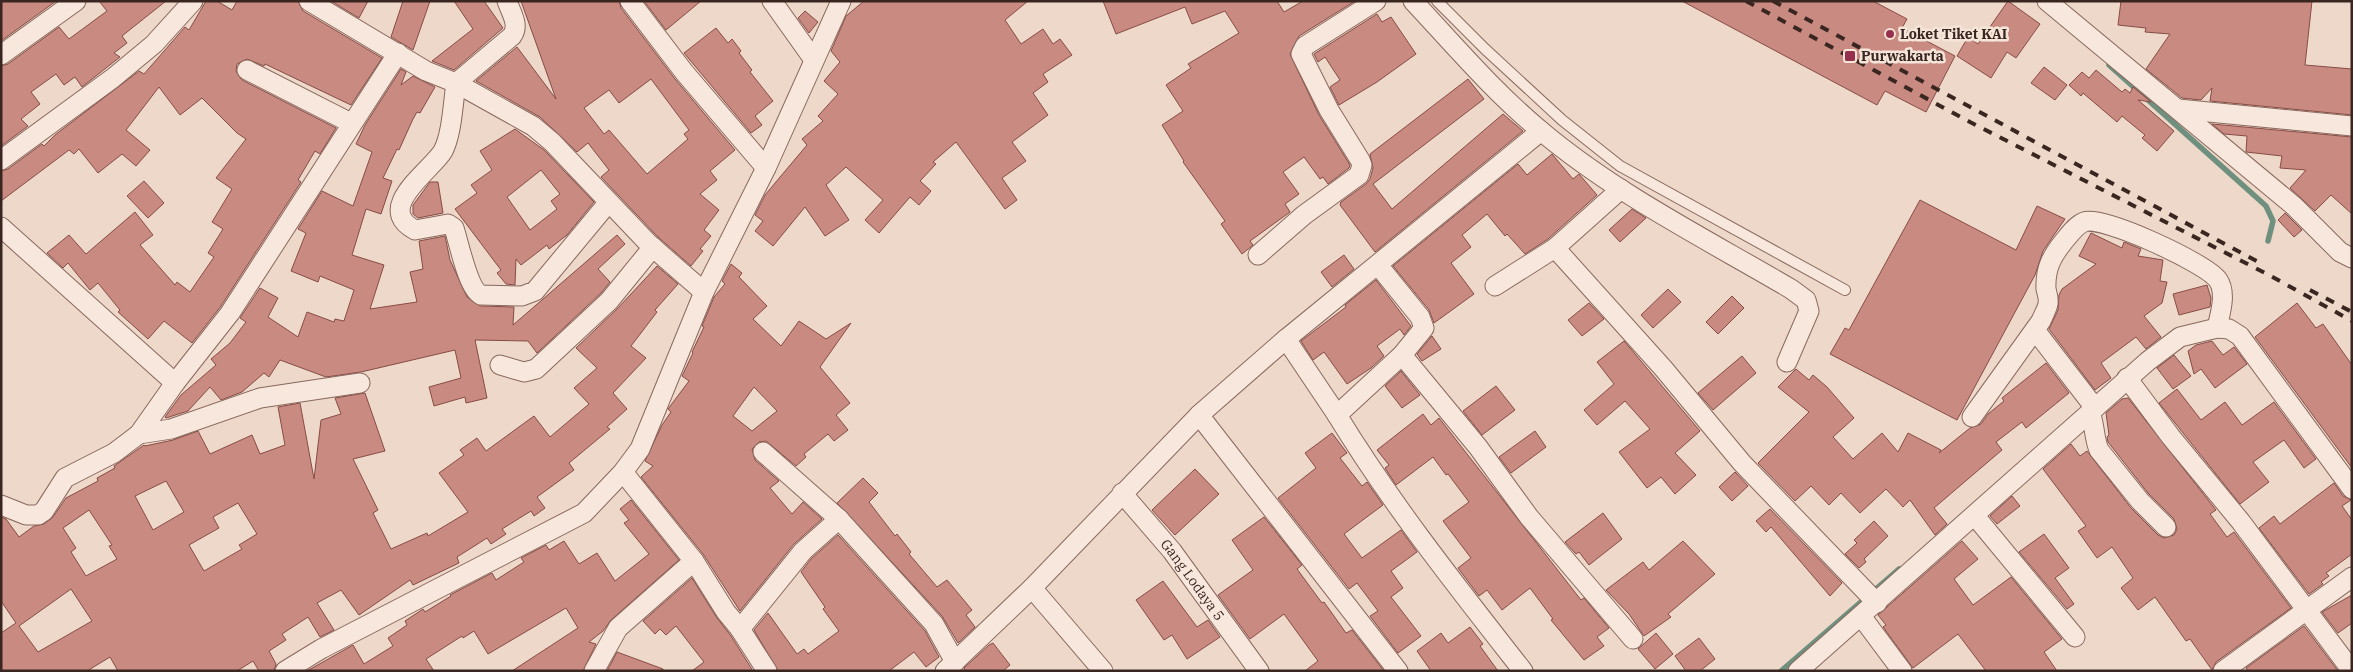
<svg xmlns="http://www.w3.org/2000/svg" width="2353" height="672" font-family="'IBM Plex Serif',serif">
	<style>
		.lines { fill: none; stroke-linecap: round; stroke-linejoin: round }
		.stream { stroke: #70907f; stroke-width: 5.5 }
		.building { fill: #c98a81; stroke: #874c45; fill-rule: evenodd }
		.lane-casing { stroke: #89685e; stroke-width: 12 }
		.street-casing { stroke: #89685e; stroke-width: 21 }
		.lane { stroke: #f8e7dc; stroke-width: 10 }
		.street { stroke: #f8e7dc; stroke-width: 19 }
		.rail { stroke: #3a2621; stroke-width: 4; stroke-dasharray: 9 9; stroke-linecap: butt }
		.poi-dot { fill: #95314f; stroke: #f5e4d8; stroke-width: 2 }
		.labels { text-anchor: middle; stroke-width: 5; stroke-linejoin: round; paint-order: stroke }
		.poi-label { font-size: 14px; font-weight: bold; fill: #3a2621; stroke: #f5e4d8; text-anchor: start }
		.street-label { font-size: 14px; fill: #3a2621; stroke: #f5e4d8 }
	</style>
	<rect width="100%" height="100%" fill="#edd8c9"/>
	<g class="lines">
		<g class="stream">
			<polyline points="2109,65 2266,206 2273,221 2268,241"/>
			<polyline points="1781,671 1899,569"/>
		</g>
	</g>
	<g class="building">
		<polygon points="1,1 56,1 1,41"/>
		<polygon points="99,1 166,1 122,36 127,43 114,53 120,57 82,87 75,77 64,85 56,74 31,92 40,104 21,119 28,126 1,146 1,66 8,64 59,27 69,39 107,11"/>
		<polygon points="206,1 217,1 232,10 237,1 298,1 303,11 382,58 351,105 265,64 264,66 247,59 237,64 236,71 242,80 336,128 320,154 315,151 298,180 301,182 221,306 192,343 164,321 148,339 118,312 120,310 98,283 90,290 68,263 63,268 47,253 69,235 86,254 135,212 153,235 140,245 175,285 177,282 190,292 214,257 208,253 223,229 212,222 232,189 216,178 246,139 237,133 202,98 180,115 159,87 126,130 150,150 136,166 122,154 98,173 79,149 74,154 69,150 1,201 1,171 8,169 42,144 44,146 55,135 139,71 144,74 185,27 189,30"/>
		<polygon points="331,1 368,1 359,18"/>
		<polygon points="403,1 430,1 413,50 391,37"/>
		<polygon points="454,1 484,1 503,28 454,70 432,61 473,29"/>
		<path d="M521,1H619L621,8L675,79L735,150L710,171L717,180L700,194L719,210L704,230L711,236L700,249L703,251L691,266L657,236L601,177L609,170L588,143L577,152L540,117L476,81L517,47L556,99ZM651,79L689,130L684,134L688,139L647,174L609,130L604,134L584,108L609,90L619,103Z"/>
		<polygon points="644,1 701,1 666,30"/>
		<polygon points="864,1 1028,1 1005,20 1021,44 1043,29 1053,44 1060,39 1072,55 1043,74 1048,82 1033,93 1048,115 1012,142 1026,161 1002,178 1017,200 1005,209 956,142 933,162 936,164 920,181 931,191 919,205 910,197 879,233 865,220 883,200 846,167 826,185 849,220 825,236 805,207 773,246 755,231 763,221 755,215 765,195 807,145 802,139 823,121 818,116 838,94 824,81 840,62 831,51 846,16"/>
		<polygon points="1103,1 1277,1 1284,12 1303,1 1355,1 1299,36 1290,54 1319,115 1350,165 1349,168 1328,184 1323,177 1320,179 1304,157 1283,172 1299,194 1285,204 1290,212 1250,241 1253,245 1242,254 1221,224 1225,221 1183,162 1184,161 1162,125 1183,111 1166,85 1191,68 1188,64 1239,33 1225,11 1192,24 1185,7 1116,34"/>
		<polygon points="1682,1 1873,1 1907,19 1902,28 1955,56 1926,112 1885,91 1877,105"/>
		<polygon points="2008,1 2040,24 2016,58 2007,52 1991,78 1957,56 1968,37 1978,44"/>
		<polygon points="2121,1 2312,1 2305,65 2352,69 2352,115 2210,101 2212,88 2201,100 2182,98 2146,69 2170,34 2145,32 2146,28 2118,25"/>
		<polygon points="805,11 818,22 809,33 798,18"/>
		<polygon points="1377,14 1382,22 1391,17 1416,54 1377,82 1339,105 1330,87 1340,80 1325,57 1318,62 1314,54"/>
		<polygon points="716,28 728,43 732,39 741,51 739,53 752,70 750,72 773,101 755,116 762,125 751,133 684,53"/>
		<polygon points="2044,67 2067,85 2055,100 2031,83"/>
		<polygon points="401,69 406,72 401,85 413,76 435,87 420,113 417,112 413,119 399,150 397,149 383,178 392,181 381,214 366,209 352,255 384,265 370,309 417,302 410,272 423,269 419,241 445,236 450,260 467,297 480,306 514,307 513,325 617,235 625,244 598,269 610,282 601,293 537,353 528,341 475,340 487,398 466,403 465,397 434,406 429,387 461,378 455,350 361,372 326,377 280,360 269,377 264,373 242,392 221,400 210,387 188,411 166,418 165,417 181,395 216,365 211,359 230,343 246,322 240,318 260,288 278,298 268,317 298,337 307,312 334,322 335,319 344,321 354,290 320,276 318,282 291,271 306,233 298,229 322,191 353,206 372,152 356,144 365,125"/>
		<polygon points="2096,70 2122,92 2125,89 2130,93 2133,87 2151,102 2138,100 2174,131 2157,151 2142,138 2145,135 2122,116 2117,122 2083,93 2081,96 2069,85 2082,72 2089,78"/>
		<polygon points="1468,79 1484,99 1373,184 1392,209 1503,114 1523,131 1375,252 1340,205 1341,202 1366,184 1370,179 1373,168 1370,154"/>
		<polygon points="2212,124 2352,137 2352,214 2331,195 2315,211 2290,188 2306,170 2280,168 2282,156 2246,152 2247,136 2224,134"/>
		<path d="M515,129L544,150L594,202L567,235L549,249L547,245L521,265L516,259L515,285L506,284L497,273L501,270L455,209L477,193L471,185L492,170L480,151ZM541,170L560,194L551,201L557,209L530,230L507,197Z"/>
		<polygon points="1552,154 1573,179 1579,174 1597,195 1548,239 1525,254 1507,234 1505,236 1487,214 1462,235 1471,247 1451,263 1474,294 1434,323 1429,310 1393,266 1518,164 1527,175"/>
		<polygon points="144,181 164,203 148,218 127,196"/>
		<polygon points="430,182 438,182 443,213 418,218 413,214 413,205"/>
		<polygon points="1920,200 2016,250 2037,206 2065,219 2043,251 2035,275 1957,420 1830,354 1845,328 1849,330"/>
		<polygon points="1632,209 1646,218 1620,242 1609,230"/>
		<polygon points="2285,213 2302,230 2294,237 2278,220"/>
		<polygon points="2091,233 2122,248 2124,242 2141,249 2138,256 2163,260 2160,281 2167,282 2162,303 2144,316 2161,337 2146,349 2136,337 2101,363 2111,378 2095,390 2049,329 2058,310 2059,295 2062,289 2096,264 2079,256"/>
		<polygon points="1344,255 1354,269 1332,287 1321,272"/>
		<path d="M731,264L742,273L739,277L767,306L753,319L781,346L799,321L826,339L851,323L820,367L850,403L836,415L848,430L834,441L828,434L804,454L806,457L796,466L766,441L759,442L752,449L755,460L779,481L770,488L792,514L803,502L822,519L794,544L740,611L703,554L641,477L653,466L645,461L662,425L671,412L668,409L689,381L682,376L693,353L692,352L704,327L702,326L714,297L725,284L722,281ZM754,387L777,411L752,431L733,416Z"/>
		<path d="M657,266L678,284L655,310L657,312L631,346L646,358L613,393L627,409L607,427L610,429L569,463L574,470L537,497L545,508L534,516L531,511L502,529L506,534L491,544L487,538L457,557L459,563L413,585L410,580L359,615L341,590L317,603L334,630L320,637L308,617L282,634L286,640L269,651L276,664L274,671H259L253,661L237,671H118L110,657L87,671H1V633L16,623L1,601V517L6,519L19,537L34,526L44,524L53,517L66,498L98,481L97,478L115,468L114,466L144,445L145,446L173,440L198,431L210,454L252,435L260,454L285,445L278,407L300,403L314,479L321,420L341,414L335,398L365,393L385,451L353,459L378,510L373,513L391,549L427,533L428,536L468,512L439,473L464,455L460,450L477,438L486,451L534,416L550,437L589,404L574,388L597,368L576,348L617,309ZM166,481L184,512L153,530L135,496ZM238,503L257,534L239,545L242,549L204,571L189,545L219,528L213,517ZM89,510L112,545L109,546L117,559L86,576L71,552L76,548L63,528ZM71,589L92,621L38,652L19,626Z"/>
		<polygon points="1376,280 1411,326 1404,335 1400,329 1377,346 1384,356 1371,368 1347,384 1324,352 1313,360 1301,341 1346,307 1345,305"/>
		<polygon points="2207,285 2211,298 2210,307 2179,315 2173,294"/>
		<polygon points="1668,289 1681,302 1653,328 1641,315"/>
		<polygon points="1732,296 1744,308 1718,334 1706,322"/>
		<polygon points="1589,303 1604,319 1582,336 1568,320"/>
		<polygon points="2297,303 2316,328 2323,324 2352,365 2352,468 2255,337"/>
		<polygon points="1432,336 1441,349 1422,361 1417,354"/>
		<polygon points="1624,341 1700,431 1675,453 1696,475 1675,494 1661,477 1647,488 1619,452 1650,429 1625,401 1597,425 1584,410 1614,384 1597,362"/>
		<polygon points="2212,341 2223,355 2234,347 2247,364 2215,388 2201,369 2194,374 2188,351 2196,345"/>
		<polygon points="2174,355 2191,376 2173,389 2157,368"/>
		<polygon points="1742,356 1756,373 1713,410 1698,393"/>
		<polygon points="2046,363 2069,393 2026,428 2022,422 1996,442 2002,450 1934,508 1947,524 1935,535 1910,500 1903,507 1886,489 1860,513 1841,493 1829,505 1811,486 1795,501 1758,463 1809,412 1778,387 1796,369 1809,380 1813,375 1827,387 1854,418 1833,437 1853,459 1882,433 1898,452 1908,433 1941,450 1939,453 1970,428 1981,424 1988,414 2004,401 2002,398"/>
		<polygon points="1401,371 1420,395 1402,408 1385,386"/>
		<polygon points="1496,386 1515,410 1482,435 1463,411"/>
		<polygon points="2177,389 2201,420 2225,402 2242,425 2274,402 2316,459 2304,468 2284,440 2253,462 2269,482 2240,504 2159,403"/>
		<polygon points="2128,398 2216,510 2210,514 2227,537 2234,532 2291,608 2216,662 2212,670 2190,639 2186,641 2155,597 2138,610 2121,588 2133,578 2112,547 2097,558 2078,531 2086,526 2043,469 2071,444 2080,456 2087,451 2131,508 2158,535 2164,538 2174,535 2177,529 2174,519 2148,493 2108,442 2107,437 2109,435 2106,413 2122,399"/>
		<polygon points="1423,414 1431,425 1439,418 1581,600 1584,598 1609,628 1597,637 1604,646 1584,660 1551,620 1553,619 1530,588 1502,610 1487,590 1479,596 1458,568 1471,558 1443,521 1469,502 1448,474 1446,475 1433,457 1396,485 1385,468 1389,465 1377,450"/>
		<polygon points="1535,431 1546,447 1511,473 1499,457"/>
		<polygon points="1332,433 1347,453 1340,458 1362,486 1367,482 1383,505 1344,534 1362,558 1401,530 1417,552 1391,571 1403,588 1391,597 1421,636 1398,653 1370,616 1378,611 1357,583 1349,589 1278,498 1316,468 1305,453"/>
		<polygon points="1195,469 1219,494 1175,535 1152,510"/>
		<polygon points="1735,472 1748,486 1732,501 1719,487"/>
		<polygon points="863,478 878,493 869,502 895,536 897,534 911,552 909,554 937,587 947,580 972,610 966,615 975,627 958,643 942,616 837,503"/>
		<polygon points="2334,483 2343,496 2351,500 2342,506 2352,520 2352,554 2326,573 2329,576 2321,582 2323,584 2309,594 2259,528 2274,516 2280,524"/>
		<polygon points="2012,496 2020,506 1997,524 1990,516"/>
		<polygon points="631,500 679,560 611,620 603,631 589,642 596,644 583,671 512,671 578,628 566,608 488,654 474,631 463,638 462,636 426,659 434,671 307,671 353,645 364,664 393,646 388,638 407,625 405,621 423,609 425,612 451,596 450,595 492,573 496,580 524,562 521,558 546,545 549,550 564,541 579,564 597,553 615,581 649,554 624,523 629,520 620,509"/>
		<polygon points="1770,509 1842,583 1830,596 1771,527 1766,532 1756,521"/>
		<polygon points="1603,513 1622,539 1589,565 1579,552 1576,554 1565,542"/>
		<polygon points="1264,517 1302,565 1297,569 1322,603 1324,602 1346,633 1352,630 1384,671 1305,671 1318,661 1284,614 1250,639 1218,595 1253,570 1232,540"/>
		<polygon points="1874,521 1888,536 1864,559 1866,562 1859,568 1845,554 1857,543 1854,540"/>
		<polygon points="2044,534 2069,568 2055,578 2074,604 2067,609 2019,552"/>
		<polygon points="838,535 925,631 939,657 926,667 914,652 889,671 778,671 754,630 768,613 797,654 804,649 808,654 839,631 823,609 825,607 801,572 811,559"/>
		<polygon points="1683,541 1715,574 1668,614 1671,617 1644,636 1629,614 1606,590 1643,562 1649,570"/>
		<polygon points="1962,541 1978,559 1954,579 1973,605 2011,577 2062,639 2044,652 2057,671 1986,671 1958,634 1913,668 1883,627 1886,625 1878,615"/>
		<polygon points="692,578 717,618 731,636 753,671 692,671 704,662 676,626 666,635 660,629 655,634 643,621"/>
		<polygon points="1163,581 1197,627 1208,620 1220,637 1187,659 1172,635 1164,640 1136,600"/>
		<polygon points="2352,595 2352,623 2338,633 2322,612"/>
		<polygon points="2304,626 2338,671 2248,671 2246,668"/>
		<polygon points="1470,627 1483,644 1480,646 1498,671 1431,671 1417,651 1441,633 1448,643"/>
		<polygon points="1656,633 1673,654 1655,669 1638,649"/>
		<polygon points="1699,638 1715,659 1700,671 1686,671 1675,656"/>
		<polygon points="993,643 1010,665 1003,671 965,671 964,668 989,645"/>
		<polygon points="617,652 663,669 663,671 607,671"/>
	</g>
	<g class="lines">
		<defs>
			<polyline id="lane" points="1437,1 1485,49 1562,120 1620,166 1845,290"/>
			<g id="street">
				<polyline points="309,1 426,71 456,83 533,126 552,142 649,244 704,292"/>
				<path d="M507,1C511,13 520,25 512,36L456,83C453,103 452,134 443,151C432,170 373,208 415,230L448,224L454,228C459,243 468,289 481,295L522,296L535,291L608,203"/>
				<polyline points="630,1 684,72 766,168"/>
				<polyline points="772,1 814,60"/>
				<path d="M1413,1C1454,45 1494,92 1541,131C1616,194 1706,239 1791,289L1806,300L1809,311L1787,362"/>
				<polyline points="2047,1 2294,206 2340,252 2352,258"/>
				<polyline points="1,55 76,1"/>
				<polyline points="247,70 351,123"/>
				<polyline points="2178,109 2352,126"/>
				<polyline points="1,160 113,78 154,44 193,1"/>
				<polyline points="1621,189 1555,248 1663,368 1742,463 1877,603"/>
				<polyline points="1,227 175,383"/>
				<polyline points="1258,255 1304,215 1359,175 1362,165 1360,160 1329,110 1301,54 1305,46 1376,1"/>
				<path d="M1378,265L1420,317L1424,328L1402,355L1337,415C1392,505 1458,588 1523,671"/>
				<polyline points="1495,286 1555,248"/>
				<polyline points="2035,330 2095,408"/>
				<polyline points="1286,339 1337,415"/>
				<polyline points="1402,355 1478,447 1529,517 1633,639"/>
				<polyline points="500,365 524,372 536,369 609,301 653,247"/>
				<polyline points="2127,378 2171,437 2241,522 2352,671"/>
				<path d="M2090,412C2095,425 2094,439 2099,450L2140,501L2166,527"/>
				<polyline points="1199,415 1398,671"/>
				<path d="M1972,417L2041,321C2043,316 2047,309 2048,304C2049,299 2047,293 2046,289C2045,268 2052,256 2064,241C2069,235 2076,225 2084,222C2102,215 2206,263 2218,280C2227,293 2220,314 2217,328"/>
				<polyline points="139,434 171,429 260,398 360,383"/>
				<polyline points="763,452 839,519"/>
				<polyline points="623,472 694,561 726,612 740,629 767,671"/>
				<path id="s1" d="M1122,493L1172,551L1259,671"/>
				<polyline points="1,505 26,515 38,515 44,511 65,478 114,453 139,434 175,383 230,313 398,53"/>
				<polyline points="1975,516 2075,637"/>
				<polyline points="1032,588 1103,671"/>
				<polyline points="1861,616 1902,671"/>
				<polyline points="740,629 803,551 839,519 934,624 955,662"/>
				<polyline points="285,671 321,649 584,513 623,472 640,449 704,292 766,168 841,1"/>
				<polyline points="594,671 618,628 694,561"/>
				<polyline points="945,671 1032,588 1199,415 1286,339 1541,131"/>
				<polyline points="1798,671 2148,361 2180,337 2217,328 2229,329 2240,336 2352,489"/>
				<polyline points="2223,671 2352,577"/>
			</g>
		</defs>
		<use href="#lane" class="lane-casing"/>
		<use href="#street" class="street-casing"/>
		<use href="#lane" class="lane"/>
		<use href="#street" class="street"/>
		<g class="rail">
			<polyline points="1746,1 1970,122 2269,275 2352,321"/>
			<polyline points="1773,1 2264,265"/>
			<polyline points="2310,290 2352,312"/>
		</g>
	</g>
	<g class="poi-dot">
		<circle cx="1890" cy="34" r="5"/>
		<rect x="1844" y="50" width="12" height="12" rx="2.5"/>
	</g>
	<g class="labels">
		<g class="poi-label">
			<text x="1900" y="39">Loket Tiket KAI</text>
			<text x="1861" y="61">Purwakarta</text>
		</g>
		<g class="street-label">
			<text dy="5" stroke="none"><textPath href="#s1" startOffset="112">Gang Lodaya 5</textPath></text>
		</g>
	</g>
	<rect width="2353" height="672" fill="none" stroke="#3a2621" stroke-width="5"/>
</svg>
